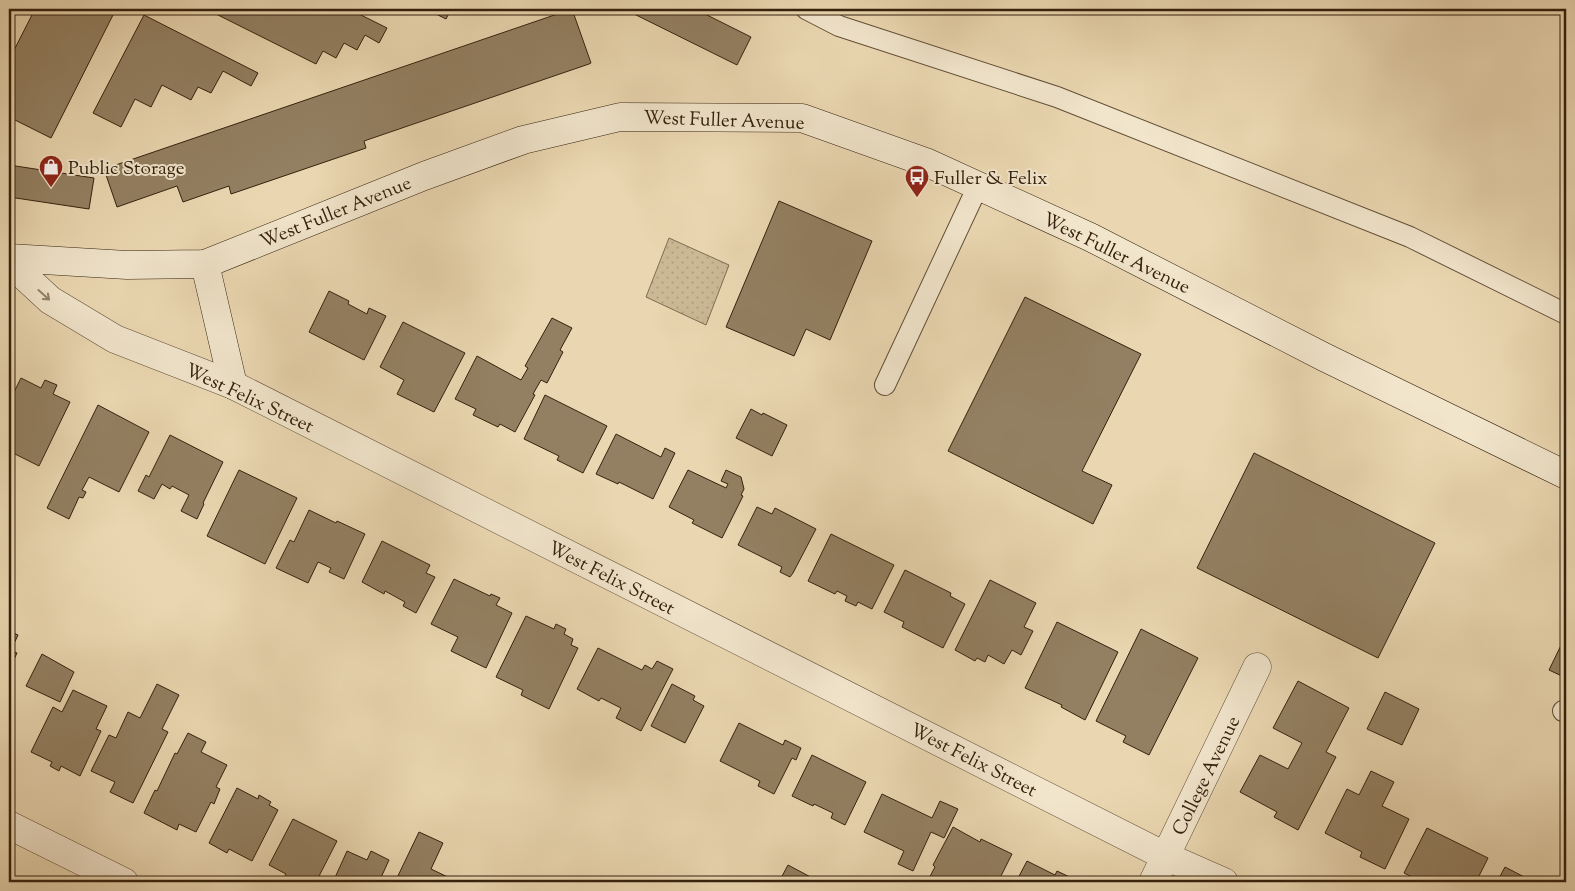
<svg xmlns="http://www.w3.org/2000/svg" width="1575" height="891" font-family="'Sorts Mill Goudy',serif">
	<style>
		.park { fill: url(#park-dots); stroke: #806c51 }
		.building { fill: #938062; stroke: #34210d }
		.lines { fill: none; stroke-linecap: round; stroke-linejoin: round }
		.lane-casing { stroke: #624e36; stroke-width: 22 }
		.street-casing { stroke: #624e36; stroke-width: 29 }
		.secondary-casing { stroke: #34210d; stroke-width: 29 }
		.lane { stroke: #f1e5cc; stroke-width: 20 }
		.street { stroke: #f1e5cc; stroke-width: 28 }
		.secondary { stroke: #f1e5cc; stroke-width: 28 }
		.oneway { stroke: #92836c }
		.labels { text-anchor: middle; stroke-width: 4; stroke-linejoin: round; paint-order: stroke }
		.street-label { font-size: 19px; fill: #34210d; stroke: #f1e5cc }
		.poi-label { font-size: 19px; fill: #34210d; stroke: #f1e5cc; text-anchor: start }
	</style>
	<defs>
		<pattern id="park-dots" width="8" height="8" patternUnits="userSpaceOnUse" patternTransform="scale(1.25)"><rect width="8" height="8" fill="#cbb895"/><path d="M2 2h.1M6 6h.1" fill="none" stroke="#af9e7f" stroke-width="1.8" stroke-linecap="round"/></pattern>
	</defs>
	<rect width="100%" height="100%" fill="#ead7b1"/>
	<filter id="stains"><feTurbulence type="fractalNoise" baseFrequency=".004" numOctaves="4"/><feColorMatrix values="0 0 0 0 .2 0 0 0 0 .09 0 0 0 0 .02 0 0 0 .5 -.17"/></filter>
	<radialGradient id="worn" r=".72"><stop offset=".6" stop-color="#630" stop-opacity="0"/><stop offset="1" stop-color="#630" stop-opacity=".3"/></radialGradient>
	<polygon class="park" points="669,238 729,265 706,325 646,297"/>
	<g class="building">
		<polygon points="35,9 116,9 51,138 9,117 9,60"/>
		<polygon points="206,9 349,9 387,28 379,43 365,35 357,50 344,43 336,58 323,51 316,64"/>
		<polygon points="426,9 451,9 446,19"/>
		<polygon points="572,9 591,63 589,64 364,141 366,148 231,194 229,186 183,202 177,186 117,207 104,169"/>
		<polygon points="624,9 695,9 751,37 737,65"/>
		<polygon points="144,15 258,73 251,86 223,71 211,93 198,87 191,100 162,85 151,107 135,99 121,127 93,113"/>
		<polygon points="9,165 94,178 89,209 9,197"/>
		<polygon points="779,201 872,241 830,340 806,329 794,356 726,327"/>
		<polygon points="329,291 349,301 348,304 367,314 369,308 386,316 364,360 309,332"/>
		<polygon points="1025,297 1141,354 1082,471 1112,485 1093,524 948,451"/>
		<polygon points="552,318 572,328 560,350 563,352 547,383 541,380 533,394 535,395 515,432 500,424 498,427 473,415 476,409 455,399 477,356 521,380 528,368 525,366"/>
		<polygon points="403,322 465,353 434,412 397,394 404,380 380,367"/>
		<polygon points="21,378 41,388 45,380 57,385 53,394 70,402 39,466 9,451 9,402"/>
		<polygon points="545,395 607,426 583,473 557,460 559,456 524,439"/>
		<polygon points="98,405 149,432 119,492 89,477 82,490 86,492 83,498 79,497 69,519 47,508"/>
		<polygon points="751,409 762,415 763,413 787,425 772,456 736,438"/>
		<polygon points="616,434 661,457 665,448 675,453 653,499 619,482 618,484 596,474"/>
		<polygon points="170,435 223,462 203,503 204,504 197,519 181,511 189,495 172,486 170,489 162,484 154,499 138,491 146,475 149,477"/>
		<polygon points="1254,453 1435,543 1378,658 1197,568"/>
		<polygon points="239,470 297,498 265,564 207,536"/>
		<polygon points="688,470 726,488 728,484 721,481 726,470 741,477 744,489 741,495 743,496 722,538 692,523 694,520 669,507"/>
		<polygon points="757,507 772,514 775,508 816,529 793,573 790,577 780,572 782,567 738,545"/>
		<polygon points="309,510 336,523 337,521 365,534 344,579 329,572 331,568 318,562 308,583 276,568 290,540 294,542"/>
		<polygon points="831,534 894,565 872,609 858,602 856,606 845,601 847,596 837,591 835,594 808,581"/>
		<polygon points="382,541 430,565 426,573 435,577 416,613 403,606 405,602 385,591 384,594 362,582"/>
		<polygon points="905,570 951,593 950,596 965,604 943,648 902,627 904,622 884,612"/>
		<polygon points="454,579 490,596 491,594 500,598 496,605 512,613 486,668 451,651 458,637 431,624"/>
		<polygon points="990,580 1036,603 1024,627 1033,631 1021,655 1012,650 1004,664 988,655 985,662 977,658 975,661 955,650"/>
		<polygon points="526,616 554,629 556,624 566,629 564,634 573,639 571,645 578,648 549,709 521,695 523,690 496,677"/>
		<polygon points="1057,622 1118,652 1085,720 1061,707 1062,705 1025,688"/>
		<polygon points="1141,629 1198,658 1149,755 1123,742 1126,736 1096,721"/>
		<polygon points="9,631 18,635 11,650 17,653 9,670"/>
		<polygon points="1566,635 1566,678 1549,670"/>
		<polygon points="598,648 642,670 645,665 652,669 657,661 673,669 641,731 616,718 621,708 601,698 599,701 577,689"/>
		<polygon points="42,654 74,672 60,702 26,686"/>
		<polygon points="1298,681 1349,708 1326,752 1336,757 1298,830 1274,817 1277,812 1240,792 1260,755 1288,769 1302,743 1273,728"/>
		<polygon points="157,684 179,695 162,729 168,732 133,803 110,792 115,782 91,771 109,735 116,738 128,712 140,718"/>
		<polygon points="672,684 695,696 693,700 704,706 685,743 651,726"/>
		<polygon points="73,690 107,706 96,729 101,731 80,776 61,766 59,771 50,766 52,762 31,752 53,707 62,712"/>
		<polygon points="1385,692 1419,709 1402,745 1367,729"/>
		<polygon points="739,723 783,745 785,740 801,748 796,760 792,758 774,794 758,786 760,781 720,761"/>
		<polygon points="188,733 206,742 201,752 227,765 216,787 220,789 214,804 211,802 196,832 179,824 177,830 144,813 155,790 157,791 175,753 177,754"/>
		<polygon points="812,755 866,782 845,825 831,818 833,813 814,804 813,806 792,796"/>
		<polygon points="1371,771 1394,782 1382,806 1409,819 1385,869 1360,857 1362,852 1325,833 1347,789 1359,795"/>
		<polygon points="237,788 258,799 259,795 271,802 269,805 278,810 252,861 229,849 227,853 209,843"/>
		<polygon points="882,794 932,818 940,801 958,809 944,838 931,832 913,871 898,864 904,851 864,832"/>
		<polygon points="293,819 337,841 316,882 282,882 286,874 269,865"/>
		<polygon points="953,827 980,842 981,839 1012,854 998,882 963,882 960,881 959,882 927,882 935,867 933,865"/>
		<polygon points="1427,828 1488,858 1476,882 1422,882 1404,873"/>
		<polygon points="419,832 443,843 431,869 454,880 453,882 395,882"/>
		<polygon points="347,851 367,860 371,851 389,860 379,882 333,882"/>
		<polygon points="1027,861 1055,875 1057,871 1080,882 1016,882"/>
		<polygon points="788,865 820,882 784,882 780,880"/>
		<polygon points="1505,867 1534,882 1497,882"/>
	</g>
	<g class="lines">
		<defs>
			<g id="lane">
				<polyline points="806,9 839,26 1057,97 1410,237 1566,314"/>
				<polyline points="885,385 978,186"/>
				<polyline points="1563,711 1566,712"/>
			</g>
			<g id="street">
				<polyline points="9,262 50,300 115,339 233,385 1165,856 1224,882"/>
				<polyline points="9,825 124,882"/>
				<polyline points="1153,882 1257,667"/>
			</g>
			<g id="secondary">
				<polyline points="9,258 127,265 205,264 424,176 523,140 620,117 802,118 928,163 1090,237 1324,357 1566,475"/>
				<polyline points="205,264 233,385"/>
			</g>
		</defs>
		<use href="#lane" class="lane-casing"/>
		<use href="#street" class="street-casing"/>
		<use href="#secondary" class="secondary-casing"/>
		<use href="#lane" class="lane"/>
		<use href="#street" class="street"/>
		<use href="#secondary" class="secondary"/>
	</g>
	<defs><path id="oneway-shaft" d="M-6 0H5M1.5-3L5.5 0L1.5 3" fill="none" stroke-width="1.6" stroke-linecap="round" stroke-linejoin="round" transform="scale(1.25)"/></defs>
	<use class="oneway" href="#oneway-shaft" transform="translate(44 295) rotate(42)"/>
	<defs>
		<symbol id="shop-pin" viewBox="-11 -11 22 30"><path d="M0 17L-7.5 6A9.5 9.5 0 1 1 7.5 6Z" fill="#8f2418" stroke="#f1e5cc"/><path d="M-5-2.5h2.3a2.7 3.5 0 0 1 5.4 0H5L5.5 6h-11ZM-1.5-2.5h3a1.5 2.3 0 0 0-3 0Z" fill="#fff"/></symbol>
		<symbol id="bus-pin" viewBox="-11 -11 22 30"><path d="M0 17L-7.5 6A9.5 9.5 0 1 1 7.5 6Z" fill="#8f2418" stroke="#f1e5cc"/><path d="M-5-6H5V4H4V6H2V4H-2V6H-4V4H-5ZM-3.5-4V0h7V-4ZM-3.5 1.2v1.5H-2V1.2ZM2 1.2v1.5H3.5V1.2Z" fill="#fff"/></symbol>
	</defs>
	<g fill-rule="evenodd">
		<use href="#shop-pin" x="37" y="153" width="28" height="38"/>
		<use href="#bus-pin" x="903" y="163" width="28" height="38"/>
	</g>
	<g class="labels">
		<g class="street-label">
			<text transform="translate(724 119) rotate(2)" y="7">West Fuller Avenue</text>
			<text transform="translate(335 211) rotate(-22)" y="7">West Fuller Avenue</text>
			<text transform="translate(1117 252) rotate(26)" y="7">West Fuller Avenue</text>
			<text transform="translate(250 397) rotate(25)" y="7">West Felix Street</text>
			<text transform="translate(612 577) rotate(27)" y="7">West Felix Street</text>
			<text transform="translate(974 759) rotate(27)" y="7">West Felix Street</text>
			<text transform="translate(1205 775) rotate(-64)" y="7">College Avenue</text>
		</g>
		<g class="poi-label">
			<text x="68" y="174">Public Storage</text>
			<text x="934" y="184">Fuller &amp; Felix</text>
		</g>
	</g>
	<rect width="1575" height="891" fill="none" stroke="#ead7b1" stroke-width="30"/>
	<rect x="10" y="10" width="1555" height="871" fill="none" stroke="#34210d" stroke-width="2.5"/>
	<rect x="15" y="15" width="1545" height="861" fill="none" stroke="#34210d"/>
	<rect width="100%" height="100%" filter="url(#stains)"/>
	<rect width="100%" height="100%" fill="url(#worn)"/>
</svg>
